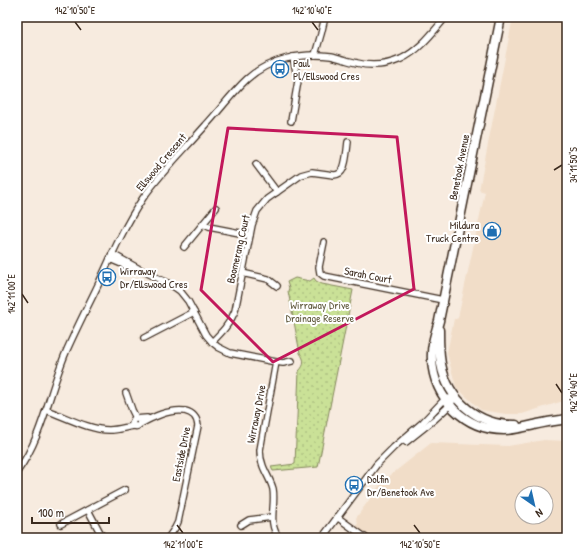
<svg xmlns="http://www.w3.org/2000/svg" width="584" height="555" font-family="'Patrick Hand',sans-serif">
	<style>
		.built { fill: #f1ddc8; fill-rule: evenodd }
		.park { fill: url(#park-dots); stroke: #82865a }
		.lines { fill: none; stroke-linecap: round; stroke-linejoin: round }
		.minor-casing { stroke: #3b2a1e; stroke-width: 8 }
		.secondary-casing { stroke: #3b2a1e; stroke-width: 11 }
		.minor { stroke: #fff; stroke-width: 5.5 }
		.secondary { stroke: #fff; stroke-width: 8 }
		.marked { fill: none; stroke: #c2185b; stroke-width: 3; stroke-linejoin: round }
		.ticks { fill: none; stroke: #3b2a1e; stroke-width: 1.5 }
		.labels { text-anchor: middle; stroke-width: 4; stroke-linejoin: round; paint-order: stroke }
		.poi-label { font-size: 11px; fill: #3b2a1e; stroke: #fff; text-anchor: start }
		.street-label { font-size: 11px; fill: #3b2a1e; stroke: #fff }
		.park-label { font-size: 11px; fill: #5f583c; stroke: #fff }
		.neatline { fill: none; stroke: #3b2a1e; stroke-width: 1.5 }
		.ticks-label { font-size: 10px; text-anchor: middle; fill: #3b2a1e }
	</style>
	<defs>
		<pattern id="park-dots" width="8" height="8" patternUnits="userSpaceOnUse"><rect width="8" height="8" fill="#cae197"/><path d="M2 2h.1M6 6h.1" fill="none" stroke="#aec182" stroke-width="1.8" stroke-linecap="round"/></pattern>
	</defs>
	<rect width="100%" height="100%" fill="#f7ebdf"/>
	<filter id="ink" filterUnits="userSpaceOnUse"><feTurbulence type="fractalNoise" baseFrequency=".025" numOctaves="2"/><feDisplacementMap in="SourceGraphic" scale="8" xChannelSelector="R" yChannelSelector="G"/><feConvolveMatrix kernelMatrix="1 2 1 2 8 2 1 2 1" color-interpolation-filters="sRGB"/></filter>
	<g filter="url(#ink)">
		<g class="built">
			<polygon points="513,17 567,17 567,402 560,402 522,414 506,414 481,410 456,387 447,353 454,319 456,319 458,318 485,192 479,190"/>
			<path d="M544,440L567,441V538H535L526,536V538H348L358,523L357,521L356,518L382,482L431,443L508,446ZM522,493H546V517H522Z"/>
		</g>
		<path class="park" d="M295,278L310,281L314,278L316,281L322,284L353,290L318,467L273,471L271,467L295,464L299,371C305,365 305,360 300,353L288,291L289,288L287,282Z"/>
		<g class="lines">
			<defs>
				<g id="minor">
					<polyline points="315,55 321,34 325,17"/>
					<polyline points="291,121 298,81 293,57"/>
					<polyline points="256,164 277,192"/>
					<polyline points="203,224 209,227 250,235"/>
					<polyline points="324,242 319,267 320,273 324,276 443,300"/>
					<polyline points="184,247 216,208"/>
					<polyline points="112,254 143,271 170,284 180,291 188,301 206,335 212,342 218,347 230,353 276,362 283,363 292,361"/>
					<polyline points="110,259 131,268"/>
					<polyline points="242,273 268,279 277,286"/>
					<polyline points="144,338 194,312"/>
					<path d="M212,342C221,333 230,324 235,311L252,225L257,211L267,199L301,175L312,172L334,175C336,175 337,175 340,173C346,169 347,149 348,142"/>
					<path d="M276,362L260,450C260,456 261,461 263,466C266,474 271,481 273,489C276,507 267,522 279,538"/>
					<polyline points="126,393 132,410 136,418"/>
					<path d="M46,410C66,417 89,430 109,430C118,430 126,427 134,426"/>
					<path d="M139,419L140,423C139,426 137,427 134,426L132,423L134,419L147,418"/>
					<path d="M140,424C153,417 169,409 185,411C193,413 197,417 198,426L178,522L175,528L168,538"/>
					<polyline points="406,442 435,419 450,405 452,402"/>
					<path d="M17,472C43,436 49,392 66,352C76,329 88,306 99,283C112,254 125,225 143,198C162,171 185,149 206,125C220,110 232,93 247,79C269,59 302,52 331,56C340,58 348,61 357,63C372,67 387,65 401,59C420,50 433,32 446,17"/>
					<polyline points="88,510 103,538"/>
					<polyline points="337,517 366,538"/>
					<polyline points="61,524 125,490"/>
					<polyline points="241,525 249,520 272,517"/>
					<polyline points="322,538 377,464 394,447 423,422 445,399 455,397"/>
				</g>
				<g id="secondary">
					<path d="M501,17L439,321C435,334 431,346 432,360C434,398 465,430 504,430C514,430 524,427 534,425C545,422 556,421 567,419"/>
					<path d="M439,330C439,341 439,353 441,364C448,401 479,426 516,425"/>
				</g>
			</defs>
			<use href="#minor" class="minor-casing"/>
			<use href="#secondary" class="secondary-casing"/>
			<use href="#minor" class="minor"/>
			<use href="#secondary" class="secondary"/>
		</g>
	</g>
	<path class="marked" d="M228,128L397,137L414,289L273,362L201,290Z"/>
	<path class="ticks" d="M75,22L81,30M312,22L318,30M554,170L562,165M22,294L28,303M556,384L562,393M177,525L183,533M414,525L420,533"/>
	<defs>
		<symbol id="bus-ring" viewBox="-11 -11 22 22"><circle r="9.5" fill="#fff" stroke="#1f6fb2" stroke-width="1.5"/><path d="M-5-6H5V4H4V6H2V4H-2V6H-4V4H-5ZM-3.5-4V0h7V-4ZM-3.5 1.2v1.5H-2V1.2ZM2 1.2v1.5H3.5V1.2Z" fill="#1f6fb2"/></symbol>
		<symbol id="shop-ring" viewBox="-11 -11 22 22"><circle r="9.5" fill="#fff" stroke="#1f6fb2" stroke-width="1.5"/><path d="M-5-2.5h2.3a2.7 3.5 0 0 1 5.4 0H5L5.5 6h-11ZM-1.5-2.5h3a1.5 2.3 0 0 0-3 0Z" fill="#1f6fb2"/></symbol>
	</defs>
	<g fill-rule="evenodd">
		<use href="#bus-ring" x="270" y="59" width="20" height="20"/>
		<use href="#shop-ring" x="482" y="221" width="20" height="20"/>
		<use href="#bus-ring" x="97" y="267" width="20" height="20"/>
		<use href="#bus-ring" x="344" y="475" width="20" height="20"/>
	</g>
	<g class="labels">
		<g class="poi-label">
			<text x="293" y="67">Paul<tspan x="293" dy="13">Pl/Ellswood Cres</tspan></text>
			<text x="479" y="229" text-anchor="end">Mildura<tspan x="479" dy="13">Truck Centre</tspan></text>
			<text x="120" y="275">Wirraway<tspan x="120" dy="13">Dr/Ellswood Cres</tspan></text>
			<text x="367" y="483">Dolfin<tspan x="367" dy="13">Dr/Benetook Ave</tspan></text>
		</g>
		<g class="street-label">
			<text transform="translate(161 162) rotate(-50)" y="4">Ellswood Crescent</text>
			<text transform="translate(459 167) rotate(-79)" y="4">Benetook Avenue</text>
			<text transform="translate(238 249) rotate(-77)" y="4">Boomerang Court</text>
			<text transform="translate(368 275) rotate(11)" y="4">Sarah Court</text>
			<text transform="translate(256 414) rotate(-79)" y="4">Wirraway Drive</text>
			<text transform="translate(181 454) rotate(-79)" y="4">Eastside Drive</text>
		</g>
		<g class="park-label">
			<text x="320" y="309">Wirraway Drive<tspan x="320" dy="13">Drainage Reserve</tspan></text>
		</g>
	</g>
	<rect width="584" height="555" fill="none" stroke="#fff" stroke-width="44"/>
	<g transform="translate(534 505) rotate(146)"><circle r="19" fill="#ffffff" stroke="#b1aaa5"/>
	<path d="M0-3L7 15L0 10L-7 15Z" fill="#1f6fb2"/>
	<text y="-6" font-size="11" font-weight="bold" text-anchor="middle" fill="#3b2a1e">N</text>
	</g>
	<path d="M32 517v6h77v-6" fill="none" stroke="#3b2a1e" stroke-width="2"/>
	<text x="38" y="517" font-size="12" fill="#3b2a1e" stroke="#ffffff" stroke-width="3" paint-order="stroke">100 m</text>
	<rect x="22" y="22" width="540" height="511" class="neatline"/>
	<g class="ticks-label">
		<text x="75" y="14">142°10'50"E</text>
		<text x="312" y="14">142°10'40"E</text>
		<text transform="translate(573 165) rotate(-90)" y="4">34°11'50"S</text>
		<text transform="translate(11 294) rotate(-90)" y="4">142°11'00"E</text>
		<text transform="translate(573 393) rotate(-90)" y="4">142°10'40"E</text>
		<text x="183" y="548">142°11'00"E</text>
		<text x="420" y="548">142°10'50"E</text>
	</g>
</svg>
